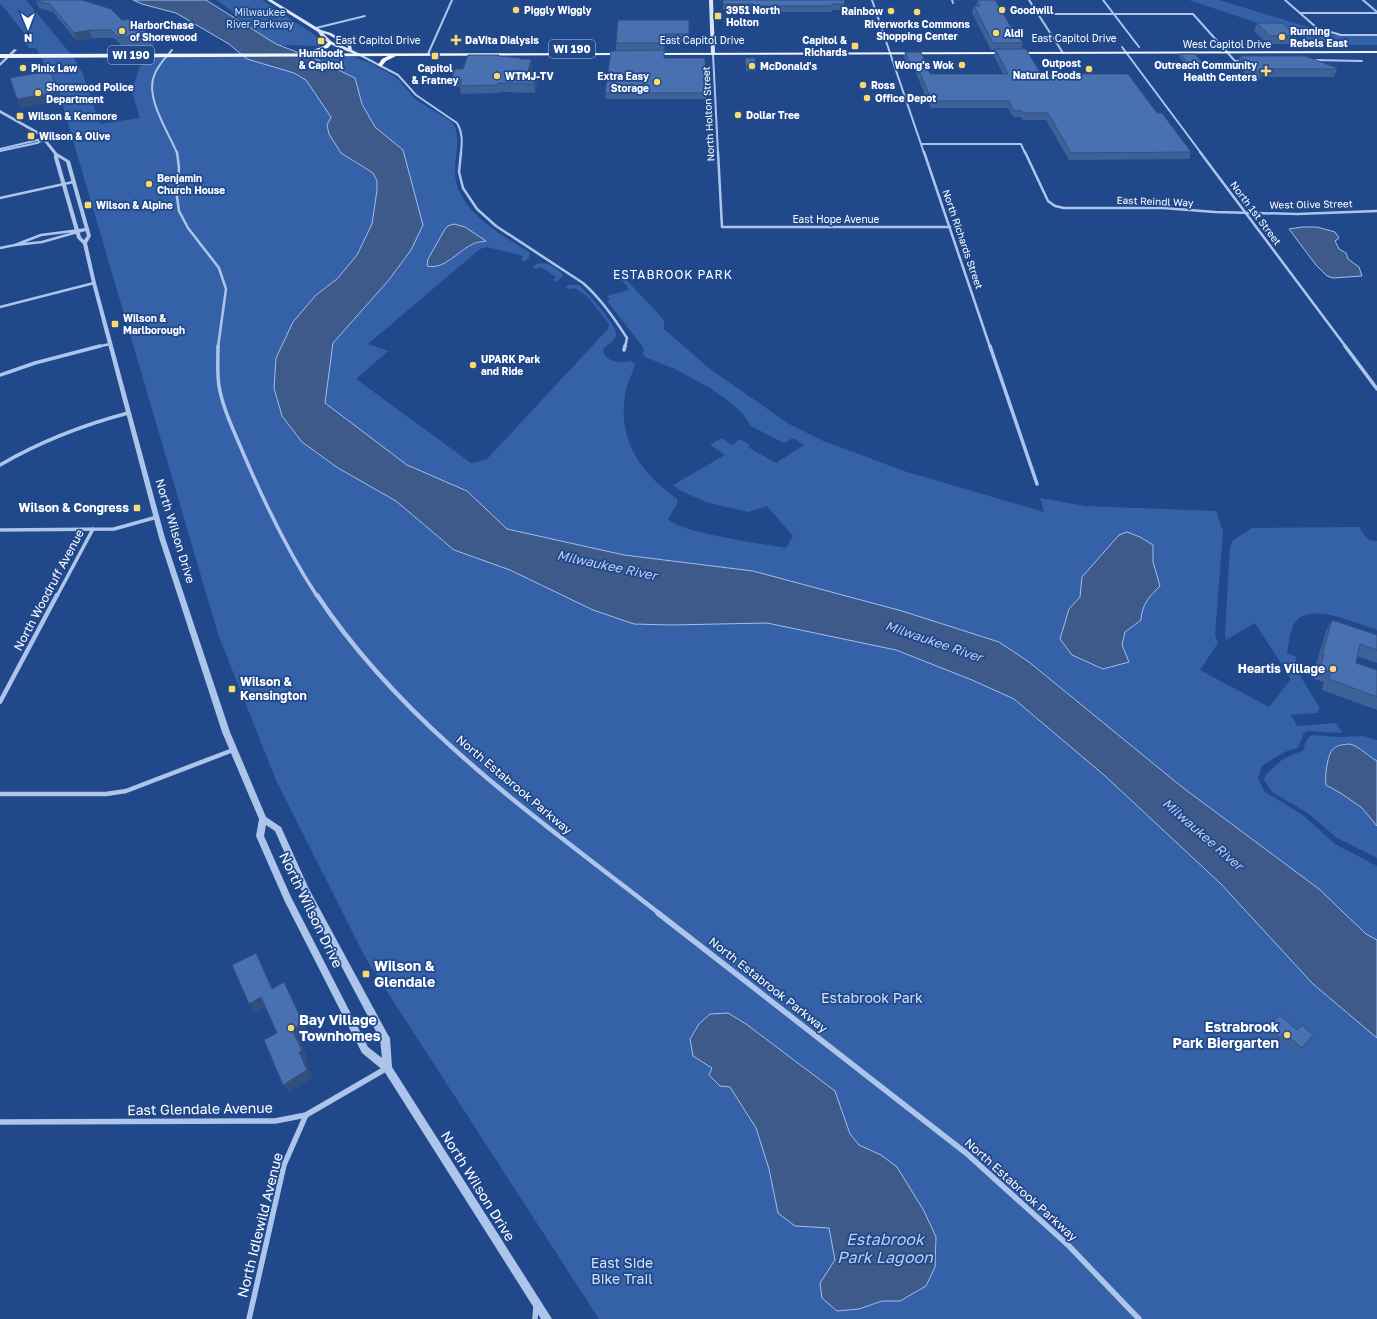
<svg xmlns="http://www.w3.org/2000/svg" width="1377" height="1319" font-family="'Golos Text',sans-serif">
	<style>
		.green { fill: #3461a8; fill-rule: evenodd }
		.water { fill: #3d5a8b; stroke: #a1bfec }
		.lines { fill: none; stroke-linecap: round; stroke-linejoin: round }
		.minor-far4 { stroke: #aec5eb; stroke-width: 2 }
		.minor-far3 { stroke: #aec5eb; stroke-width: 2.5 }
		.minor-far2 { stroke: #aec5eb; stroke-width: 3.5 }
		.minor-far1 { stroke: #aec5eb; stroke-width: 4.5 }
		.minor { stroke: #aec5eb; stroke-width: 5.5 }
		.tertiary { fill: #aec5eb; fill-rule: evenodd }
		.secondary { fill: #d9e5f9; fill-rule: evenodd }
		.primary { fill: #f2f6fe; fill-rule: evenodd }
		.wall { fill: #3f6199 }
		.shaded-wall { fill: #334f7d }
		.building { fill: #4971b2; stroke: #334f7d }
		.poi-dot { fill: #f8da6f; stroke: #21488b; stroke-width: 1.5 }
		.labels { text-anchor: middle; stroke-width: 3.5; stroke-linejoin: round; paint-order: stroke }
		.far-poi-label { font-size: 10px; font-weight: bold; fill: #fff; stroke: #21488b; text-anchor: start }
		.far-park-label { font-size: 10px; fill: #d2e1f8; stroke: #21488b }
		.far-street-label { font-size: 10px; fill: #fff; stroke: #21488b }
		.shield { fill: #21488b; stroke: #bcc8dc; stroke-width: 1 }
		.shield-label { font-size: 11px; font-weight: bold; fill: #fff }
		.far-quarter-label { font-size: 12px; letter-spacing: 1px; fill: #fff; stroke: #21488b }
		.poi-label { font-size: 12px; font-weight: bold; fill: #fff; stroke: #21488b; text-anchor: end }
		.street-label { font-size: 12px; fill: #fff; stroke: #21488b }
		.water-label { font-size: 13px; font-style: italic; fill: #b9cff2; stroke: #21488b }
		.near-street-label { font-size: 14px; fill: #fff; stroke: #21488b }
		.near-poi-label { font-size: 14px; font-weight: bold; fill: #fff; stroke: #21488b; text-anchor: start }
		.near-park-label { font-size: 14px; fill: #d2e1f8; stroke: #21488b }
		.near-water-label { font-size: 16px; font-style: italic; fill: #b9cff2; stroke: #21488b }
	</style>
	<rect width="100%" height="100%" fill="#21488b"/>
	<g class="green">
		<polygon points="0,0 26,0 74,58 82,72 100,124 140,118 132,92 139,68 148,56 244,57 294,73 306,80 332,117 341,153 373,174 377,181 377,190 372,224 357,255 337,279 316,295 274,388 282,416 302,442 338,468 396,501 454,550 510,570 593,610 634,624 767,623 896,650 972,680 1014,699 1104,775 1221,884 1313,984 1377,1038 1377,1319 599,1319 366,959 276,780 218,634 62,103 42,59 36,48 29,48 25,42 30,40 0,3"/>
		<polygon points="216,0 262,0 324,41 325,43 319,46 278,45 244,27 244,23 239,19 231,10"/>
		<polygon points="1189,0 1219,0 1334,35 1377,36 1377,45 1324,45"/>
		<path d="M310,57H353L370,63L396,77L416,100L451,121C463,135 454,157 455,174C457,211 502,235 529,252V258L524,262L521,259L523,256L487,247L480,249L368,344L388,351L356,379L471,463L486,460L608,329L609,324L588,297L575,288L570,289L565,288L569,285H579C587,292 618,326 616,335C615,342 605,344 603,351C607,363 621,363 632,361L635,365C632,375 626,385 625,395C618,442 641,473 677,499V504L668,519C680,533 765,544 786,548L793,536L767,506L748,512L709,503L692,496L681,491L673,485L725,455L710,445L721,438L732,445L740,439L750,445L748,447L776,463L804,445L793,438L784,443L751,426L742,413L730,402L710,388L675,369L647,358L642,354L644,351L643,347L607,301L610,300L607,296L629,290C625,281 618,277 610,273L617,270L664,320V329L710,369L789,424L821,440L904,471L1044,512L1040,498L1085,506L1216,511L1223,531L1215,636L1218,643L1200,670L1269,707L1291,679L1255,623L1226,640L1225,634L1230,547L1233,540L1252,528L1359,527C1364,535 1367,542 1377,541V630C1358,624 1314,603 1297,620C1290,627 1289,643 1287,653L1296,657L1295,664L1296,669L1319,707V710L1317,713L1291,715L1297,726L1336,723L1342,733L1308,731L1304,733L1298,747L1295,749L1289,750L1279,755L1262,766L1258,778L1265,792L1303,815L1335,844L1377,866V940L1366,934L1319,889L1182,787L1029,662L999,642L902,611L753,571L624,555L507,529L467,491L407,465L324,403L333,343L388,281L411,250L403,150L375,127L362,104L355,78ZM460,225L485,241L471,245L451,259H428L448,226ZM1153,545V562L1160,586C1149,597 1142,604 1141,620L1125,632L1122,645L1129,662L1073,655L1060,639L1069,609L1080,597Z"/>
		<polygon points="544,263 551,265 563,274 562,277 556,282 553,280 556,277 541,267 536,269 533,268 536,264"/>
		<path d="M1312,735L1339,737L1363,736L1377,740V761L1366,754L1358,747L1329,754L1325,780L1326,785L1342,794L1362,808L1377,826V858L1337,838L1309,814L1272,792L1264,780L1266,774L1283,759L1304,750C1304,744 1307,738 1312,735Z"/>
	</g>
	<g class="water">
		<polygon points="133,0 206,0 276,44 318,60 355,78 362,104 375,127 403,150 423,225 411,250 388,281 333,343 325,403 407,465 467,491 507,529 624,555 753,571 902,611 999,642 1029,662 1182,787 1319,889 1366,934 1377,940 1377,1038 1313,984 1221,884 1104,775 1014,699 972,680 896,650 767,623 671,625 634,624 593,610 510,570 454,550 396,501 338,468 302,442 282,416 274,388 276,358 293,322 316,295 337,279 357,255 372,224 377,190 377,181 373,173 341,153 329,134 327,125 331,117 306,80 294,73 247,59 229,44 176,13 142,4"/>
		<path d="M454,224L465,227L486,241C481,242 475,242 471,245C457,252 444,270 427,266L428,259L445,229L448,226Z"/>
		<polygon points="1302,227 1317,227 1335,232 1339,238 1335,241 1339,249 1346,253 1348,259 1359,267 1362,276 1333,278 1327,276 1316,265 1289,229"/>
		<path d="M1127,532L1140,537L1153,545V562L1160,586C1149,597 1142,604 1141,620L1125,632L1122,645L1129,662L1103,669L1072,655L1060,639L1069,609L1080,597L1082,577L1119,535Z"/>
		<path d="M1350,744C1360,747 1368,756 1377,761V826L1362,808L1342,794L1326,785C1325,778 1326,772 1327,765C1330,749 1333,745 1350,744Z"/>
		<polygon points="728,1013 746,1024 835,1091 850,1134 859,1145 881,1155 897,1167 924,1211 936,1237 935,1267 926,1286 900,1301 882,1301 859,1309 837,1311 822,1298 820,1283 835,1260 829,1228 795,1226 778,1213 769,1169 756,1128 730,1087 720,1086 709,1075 712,1068 693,1056 690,1039 699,1024 710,1014"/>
	</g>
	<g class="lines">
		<g class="minor-far4">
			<polyline points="872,0 924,153"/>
			<polyline points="952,0 953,3"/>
			<polyline points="1029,0 1063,53"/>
			<polyline points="1103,0 1139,47"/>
			<polyline points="1285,0 1317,28 1341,35 1377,35"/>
			<polyline points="1363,0 1377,12"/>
			<polyline points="1300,13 1377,13"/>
			<polyline points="1039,14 1193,14 1235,61 1243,61"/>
			<polyline points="316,28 365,16"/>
			<polyline points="1122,47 1201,153"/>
			<path d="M172,50C165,58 157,66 154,76C145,98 169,133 177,153"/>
			<path d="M358,54L398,75L416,95L457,123C463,133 462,142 461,153"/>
			<polyline points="428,54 452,0"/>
			<polyline points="713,54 718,153"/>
			<polyline points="1312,60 1362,61"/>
			<polyline points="922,144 1021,144 1025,153"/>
			<polyline points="0,149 42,139"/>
			<polyline points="0,151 37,143 45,139"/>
		</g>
		<g class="minor-far3">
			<polyline points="177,152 179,168 177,197 179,211 188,228 219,268 226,289 218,347"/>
			<path d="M461,152L459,172L463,188L477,209L496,226L583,283C601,299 614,318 627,338L625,347"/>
			<polyline points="718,152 722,227 950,227"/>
			<polyline points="924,152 990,347"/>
			<polyline points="1025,152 1048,201 1055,206 1064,208 1163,208 1215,212 1297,214 1377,211"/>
			<polyline points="1200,152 1346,347"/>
			<polyline points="0,198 73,182"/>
			<polygon points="88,229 42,242 15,245 41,235"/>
			<polyline points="0,248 15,245"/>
			<polyline points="0,307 94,283"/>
			<polyline points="96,347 110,344"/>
		</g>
		<g class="minor-far2">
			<path d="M218,346C218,360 217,373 219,386C223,410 235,433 244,455C265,504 288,552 317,596"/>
			<polyline points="990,346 1037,484"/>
			<polyline points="1345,346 1377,389"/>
			<polyline points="624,350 625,346"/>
			<polyline points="0,375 35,363 100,346"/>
			<path d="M0,465C41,441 83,425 128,413"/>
			<polyline points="0,530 114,529 157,517"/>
			<polyline points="57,596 93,529"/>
		</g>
		<g class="minor-far1">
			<path d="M317,595C404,726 537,818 660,914"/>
			<polyline points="0,702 57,595"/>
			<polyline points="0,794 106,794 126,791 233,750"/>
		</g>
		<g class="minor">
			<polyline points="658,913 966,1153 1069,1246 1139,1319"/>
			<polyline points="0,1122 275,1121 306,1115 387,1068"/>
			<polyline points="249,1319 284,1165 306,1115"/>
			<polyline points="535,1319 536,1306"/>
		</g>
		<g class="tertiary">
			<polygon points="14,49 17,50 0,66 0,63"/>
			<path d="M0,110L41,133L57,153L70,161L91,236L87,243L96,283L165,538L230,732L266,817L281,827L309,889L388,1035L390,1038L392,1067L552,1319H541L384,1071L362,1053L285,902L256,836L259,819L222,732L159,538L92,283L83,244L77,238L54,158V154L39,135L0,113ZM58,157L66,162L87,236L84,240L81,237ZM266,825L275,831L303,894L380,1039L382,1058L368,1047L291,897L264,836Z"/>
		</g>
		<g class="secondary">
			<path d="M267,0H272L321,30L331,33L351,45L352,50L360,54L357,55C343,49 326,46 318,32ZM323,33L329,35L348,46V48L332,42Z"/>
			<polygon points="709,0 713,0 715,54 713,55 711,54"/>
		</g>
		<g class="primary">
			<polygon points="329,41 333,42 328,48 315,51 313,50 324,46"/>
			<polygon points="1377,51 1377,53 651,55 649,54 651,53"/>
			<polygon points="623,53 625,53 625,55 396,56 386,61 381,67 378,65 382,59 388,56 0,58 0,54"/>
		</g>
	</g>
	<g class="wall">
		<polygon points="723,0 844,0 845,4 845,10 832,10 832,12 753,12 753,10 723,10"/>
		<polygon points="977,0 1011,27 1023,43 1022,49 1041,74 1157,113 1191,152 1189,159 1069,160 1046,120 1022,120 1021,117 1013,117 1008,108 931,108 914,69 908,69 904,58 905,52 930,74 1003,74 994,56 995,50 991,50 972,13 974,6 976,6"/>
		<polygon points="36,1 122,20 151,37 154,45 121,45 114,38 92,38 77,41 53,12 39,8"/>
		<polygon points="689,20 689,42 665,42 664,58 706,93 706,99 606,99 605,93 616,51 616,43"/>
		<polygon points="1257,23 1296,36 1293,44 1267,44 1254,31"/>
		<polygon points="1180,54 1204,65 1203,68 1189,68 1179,57"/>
		<polygon points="499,56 521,59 531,59 532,68 531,72 538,81 535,93 499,92 498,93 461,94 460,87 452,87 451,79 463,69"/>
		<polygon points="1240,56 1337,69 1334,77 1265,77 1259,80 1252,80 1237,65"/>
		<polygon points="745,58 756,67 755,71 746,71"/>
		<polygon points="1332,620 1377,635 1377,663 1357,656 1356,663 1377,670 1377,710 1322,690 1324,682 1314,679 1317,664 1316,664 1326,631"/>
		<polygon points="1280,1015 1302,1048 1297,1052 1280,1037 1276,1042 1264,1031"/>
	</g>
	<g class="shaded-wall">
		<polygon points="89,30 92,38 77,41 74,33"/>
		<polygon points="531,59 532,68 529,80 528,72"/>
		<polygon points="1268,69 1265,77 1259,80 1262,71"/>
		<polygon points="537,72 538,81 535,93 534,84"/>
		<polygon points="59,92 62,100 21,108 17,99"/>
		<polygon points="256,953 261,962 277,998 272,989"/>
		<polygon points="284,982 289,991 308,1032 298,1037 308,1059 305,1060 313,1078 289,1092 283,1085 299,1052 292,1029"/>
		<polygon points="261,997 267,1006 255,1013 249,1004"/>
	</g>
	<g class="building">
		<polygon points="38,0 82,0 111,9 122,20 132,19 151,37 118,37 111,30 89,30 74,33 50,4 36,1"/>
		<polygon points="723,0 844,0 845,4 832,4 832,6 753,6 753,4 723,4"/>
		<polygon points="977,0 995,0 1011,27 1013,27 1023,43 993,43 974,6 980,6"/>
		<polygon points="618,20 689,20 689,34 665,34 665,43 616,43"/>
		<polygon points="1257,23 1282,23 1296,36 1270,36"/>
		<polygon points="995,49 1026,49 1041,74 1128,74 1157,113 1162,113 1191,152 1071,153 1048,113 1024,113 1022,111 1014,111 1009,101 932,101 915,62 909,62 905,52 921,52 930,74 1008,74"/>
		<polygon points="664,50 664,58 705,58 706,93 605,93 611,51"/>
		<polygon points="1180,54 1195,54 1204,65 1190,65"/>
		<polygon points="468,55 499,55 498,56 520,58 520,59 531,59 528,72 537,72 534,84 498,83 497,85 460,86 462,79 451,79 455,69 463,69"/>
		<polygon points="1240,56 1305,56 1337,68 1337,69 1268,69 1262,71 1255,71"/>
		<polygon points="745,58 755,58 756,67 746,67"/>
		<polygon points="50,71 59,92 17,99 10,78"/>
		<polygon points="1332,620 1377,635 1377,650 1360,644 1356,663 1377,670 1377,697 1329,679 1330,672 1320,669 1324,654 1322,654"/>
		<polygon points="256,953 272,989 284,982 303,1023 292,1029 302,1051 299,1052 307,1070 283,1085 264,1040 277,1033 261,997 249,1004 232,965"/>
		<polygon points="1280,1015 1297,1030 1302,1025 1313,1035 1302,1048 1284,1033 1280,1038 1268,1027"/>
	</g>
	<g class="poi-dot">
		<circle cx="516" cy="10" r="4"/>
		<circle cx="1002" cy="10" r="4"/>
		<circle cx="891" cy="11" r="4"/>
		<circle cx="917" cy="12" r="4"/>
		<rect x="714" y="12" width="8" height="8" rx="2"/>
		<circle cx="122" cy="31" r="4"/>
		<circle cx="996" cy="33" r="4"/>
		<circle cx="1282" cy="37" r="4"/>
		<path d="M454 34h4v4h4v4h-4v4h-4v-4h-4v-4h4z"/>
		<rect x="317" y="37" width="8" height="8" rx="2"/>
		<rect x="851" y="42" width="8" height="8" rx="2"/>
		<rect x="431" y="52" width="8" height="8" rx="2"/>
		<circle cx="962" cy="65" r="4"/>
		<circle cx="752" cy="66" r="4"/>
		<circle cx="23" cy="68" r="4"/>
		<circle cx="1089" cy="69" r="4"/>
		<path d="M1264 65h4v4h4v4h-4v4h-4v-4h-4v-4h4z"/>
		<circle cx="497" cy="76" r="4"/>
		<circle cx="657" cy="82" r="4"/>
		<circle cx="863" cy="85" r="4"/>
		<circle cx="38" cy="93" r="4"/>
		<circle cx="867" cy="98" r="4"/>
		<circle cx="738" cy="115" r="4"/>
		<rect x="16" y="112" width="8" height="8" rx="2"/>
		<rect x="27" y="132" width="8" height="8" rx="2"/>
		<circle cx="149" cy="184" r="4"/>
		<rect x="84" y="201" width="8" height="8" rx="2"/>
		<rect x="111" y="320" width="8" height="8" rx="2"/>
		<circle cx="473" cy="365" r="4"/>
		<rect x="133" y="504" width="8" height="8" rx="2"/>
		<circle cx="1333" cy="669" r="4"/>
		<rect x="228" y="685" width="8" height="8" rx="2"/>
		<rect x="362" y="970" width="8" height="8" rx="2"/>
		<circle cx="291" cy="1028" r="4"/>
		<circle cx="1287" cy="1035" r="4"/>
	</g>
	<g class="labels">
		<g class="far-poi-label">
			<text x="524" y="14">Piggly Wiggly</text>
			<text x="726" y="14">3951 North<tspan x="726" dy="12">Holton</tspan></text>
			<text x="1010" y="14">Goodwill</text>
			<text x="883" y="15" text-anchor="end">Rainbow</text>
			<text x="917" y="28" text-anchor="middle">Riverworks Commons<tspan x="917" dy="12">Shopping Center</tspan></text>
			<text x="130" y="29">HarborChase<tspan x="130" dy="12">of Shorewood</tspan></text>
			<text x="1290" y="35">Running<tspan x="1290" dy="12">Rebels East</tspan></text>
			<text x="1004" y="37">Aldi</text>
			<text x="465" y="44">DaVita Dialysis</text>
			<text x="847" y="44" text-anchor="end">Capitol &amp;<tspan x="847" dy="12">Richards</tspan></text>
			<text x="321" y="57" text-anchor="middle">Humbodt<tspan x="321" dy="12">&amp; Capitol</tspan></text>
			<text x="1081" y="67" text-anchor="end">Outpost<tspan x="1081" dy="12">Natural Foods</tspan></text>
			<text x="954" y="69" text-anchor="end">Wong's Wok</text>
			<text x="1257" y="69" text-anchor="end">Outreach Community<tspan x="1257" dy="12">Health Centers</tspan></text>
			<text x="760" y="70">McDonald's</text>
			<text x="31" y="72">Pinix Law</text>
			<text x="435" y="72" text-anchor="middle">Capitol<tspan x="435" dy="12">&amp; Fratney</tspan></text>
			<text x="505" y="80">WTMJ-TV</text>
			<text x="649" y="80" text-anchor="end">Extra Easy<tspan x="649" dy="12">Storage</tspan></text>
			<text x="871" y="89">Ross</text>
			<text x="46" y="91">Shorewood Police<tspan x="46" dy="12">Department</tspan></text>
			<text x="875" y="102">Office Depot</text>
			<text x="746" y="119">Dollar Tree</text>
			<text x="28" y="120">Wilson &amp; Kenmore</text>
			<text x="39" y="140">Wilson &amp; Olive</text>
			<text x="157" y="182">Benjamin<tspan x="157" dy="12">Church House</tspan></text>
			<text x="96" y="209">Wilson &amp; Alpine</text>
			<text x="123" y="322">Wilson &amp;<tspan x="123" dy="12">Marlborough</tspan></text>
			<text x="481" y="363">UPARK Park<tspan x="481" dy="12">and Ride</tspan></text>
		</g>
		<g class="far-park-label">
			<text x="260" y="16">Milwaukee<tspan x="260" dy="12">River Parkway</tspan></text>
		</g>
		<g class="far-street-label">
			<text x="1074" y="42">East Capitol Drive</text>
			<text x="378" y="44">East Capitol Drive</text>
			<text x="702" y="44">East Capitol Drive</text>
			<text x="1227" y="48">West Capitol Drive</text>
			<text transform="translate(708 114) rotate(-93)" y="4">North Holton Street</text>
			<text transform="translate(1155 201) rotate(2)" y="4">East Reindl Way</text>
			<text transform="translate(1311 204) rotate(-1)" y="4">West Olive Street</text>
			<text transform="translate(1256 213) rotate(53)" y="4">North 1st Street</text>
			<text x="836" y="223">East Hope Avenue</text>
			<text transform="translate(963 239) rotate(71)" y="4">North Richards Street</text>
		</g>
		<g class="shield">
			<rect x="549" y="40" width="46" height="18" rx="3"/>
			<rect x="108" y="46" width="46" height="18" rx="3"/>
		</g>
		<g class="shield-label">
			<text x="572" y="53">WI 190</text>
			<text x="131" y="59">WI 190</text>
		</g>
		<g class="far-quarter-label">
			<text x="673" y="279">ESTABROOK PARK</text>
		</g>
		<g class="poi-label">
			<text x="129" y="512">Wilson &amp; Congress</text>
			<text x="1325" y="673">Heartis Village</text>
			<text x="240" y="686" text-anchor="start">Wilson &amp;<tspan x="240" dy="14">Kensington</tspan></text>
		</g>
		<g class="street-label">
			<text transform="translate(175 531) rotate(73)" y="4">North Wilson Drive</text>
			<text transform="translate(49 590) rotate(-62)" y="4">North Woodruff Avenue</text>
			<text transform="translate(514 785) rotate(40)" y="4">North Estabrook Parkway</text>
			<text transform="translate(768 985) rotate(38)" y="4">North Estabrook Parkway</text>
			<text transform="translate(1021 1190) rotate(42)" y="4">North Estabrook Parkway</text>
		</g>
		<g class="water-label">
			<text transform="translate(607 565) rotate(12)" y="5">Milwaukee River</text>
			<text transform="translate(934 641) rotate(19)" y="5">Milwaukee River</text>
			<text transform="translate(1203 834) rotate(41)" y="5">Milwaukee River</text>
		</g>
		<g class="near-street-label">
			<text transform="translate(311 910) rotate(64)" y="5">North Wilson Drive</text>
			<text transform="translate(200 1109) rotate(-1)" y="5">East Glendale Avenue</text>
			<text transform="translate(478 1186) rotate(58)" y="5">North Wilson Drive</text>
			<text transform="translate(260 1225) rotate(-76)" y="5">North Idlewild Avenue</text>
		</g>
		<g class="near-poi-label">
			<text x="374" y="971">Wilson &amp;<tspan x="374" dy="16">Glendale</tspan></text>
			<text x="299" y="1025">Bay Village<tspan x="299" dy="16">Townhomes</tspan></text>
			<text x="1279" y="1032" text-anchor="end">Estrabrook<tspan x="1279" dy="16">Park Biergarten</tspan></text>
		</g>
		<g class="near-park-label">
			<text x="872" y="1003">Estabrook Park</text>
			<text x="622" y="1268">East Side<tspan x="622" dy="16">Bike Trail</tspan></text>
		</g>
		<g class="near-water-label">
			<text x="885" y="1245">Estabrook<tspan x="885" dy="18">Park Lagoon</tspan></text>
		</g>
	</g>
	<g transform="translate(28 28) rotate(179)" stroke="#21488b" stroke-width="3" paint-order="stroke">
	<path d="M0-3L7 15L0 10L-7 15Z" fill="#ffffff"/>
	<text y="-6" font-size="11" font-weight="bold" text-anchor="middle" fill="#ffffff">N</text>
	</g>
</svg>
